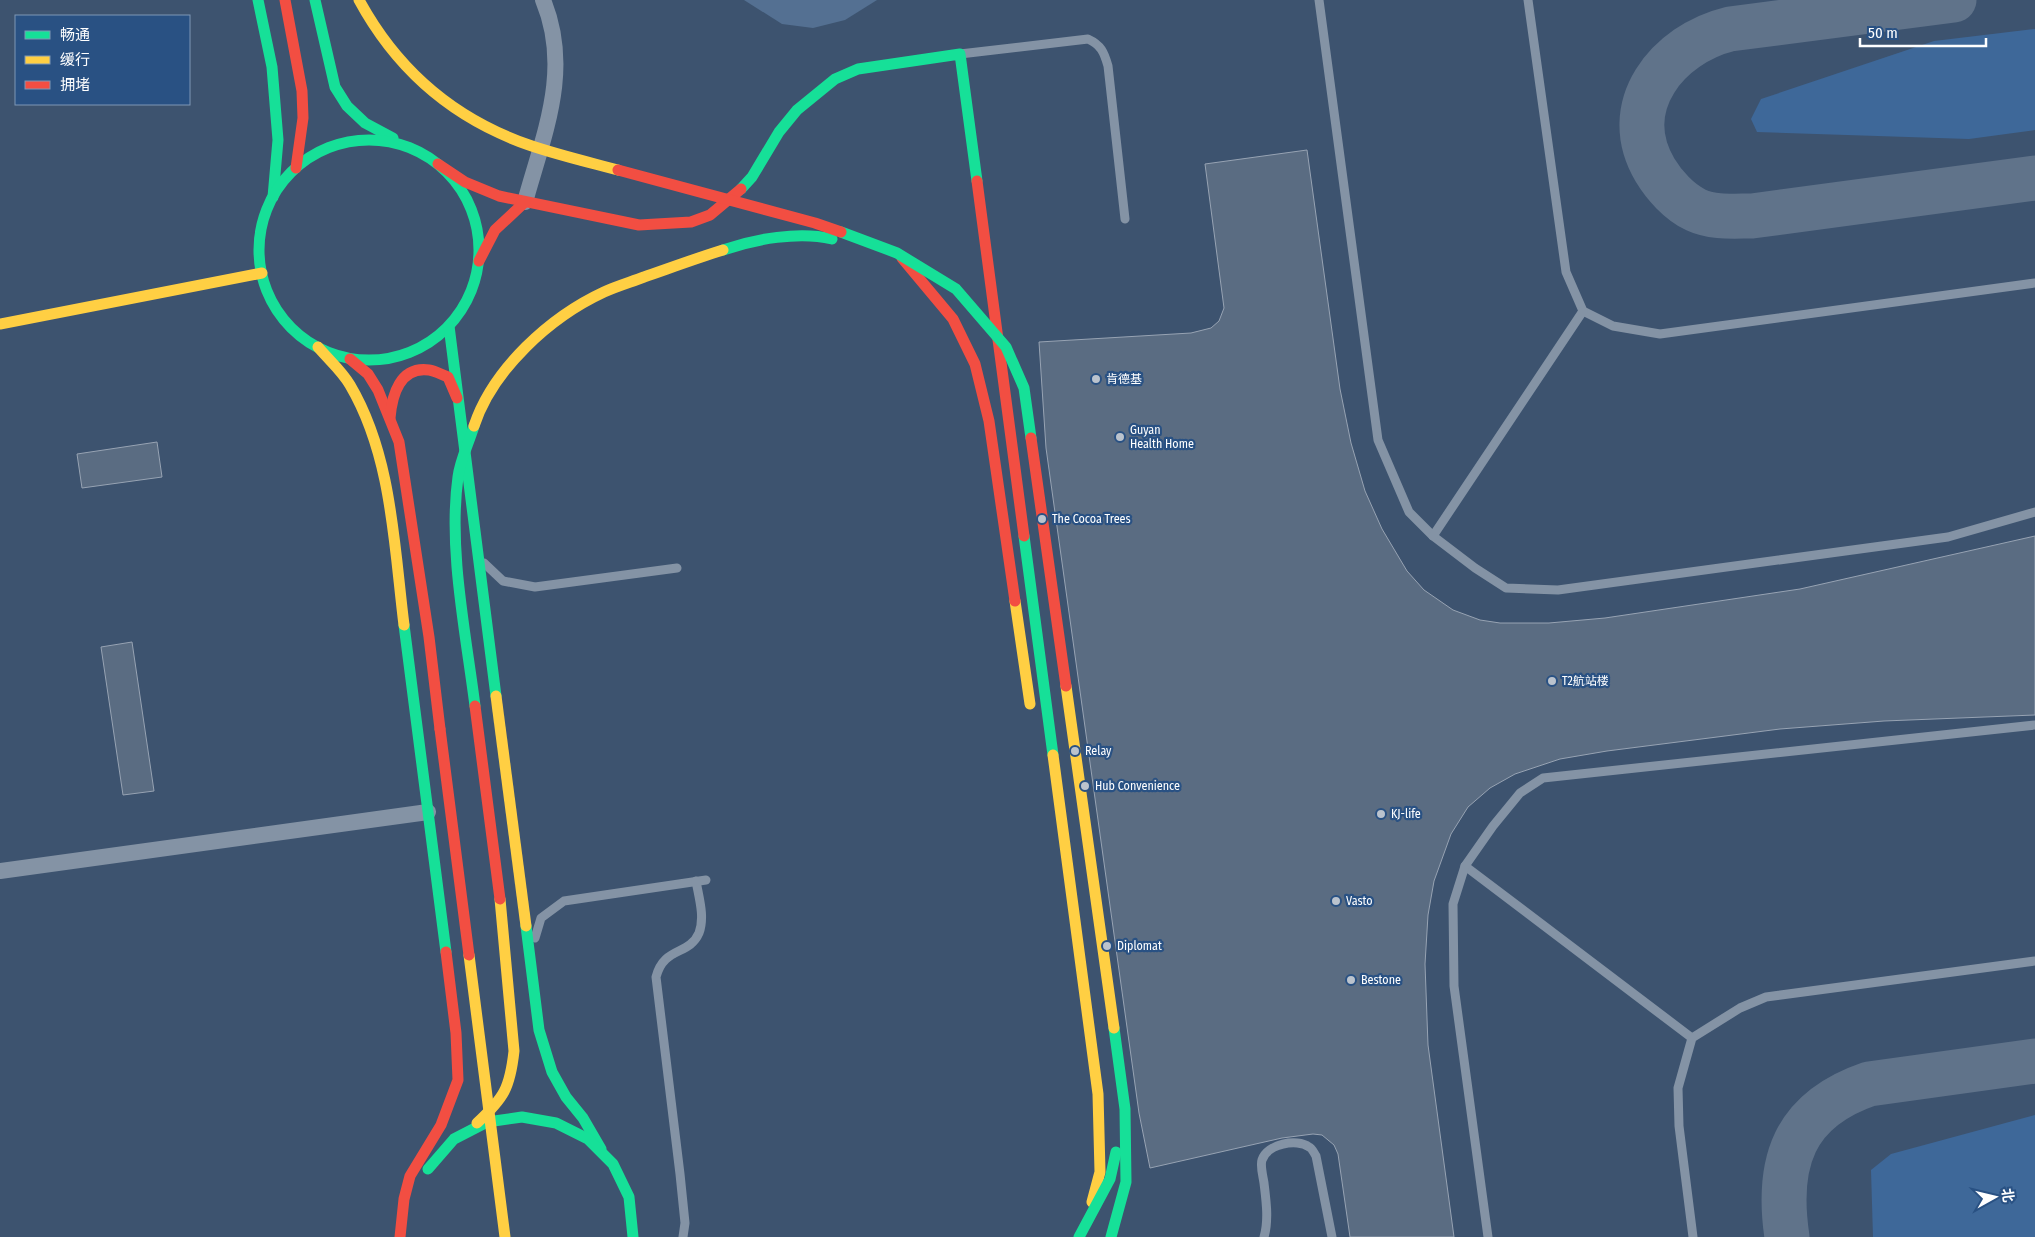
<svg xmlns="http://www.w3.org/2000/svg" width="2035" height="1237" font-family="'Fira Sans Condensed','Noto Sans SC',sans-serif">
	<style>
		.green { fill: #3e6899 }
		.water { fill: #547092 }
		.lines { fill: none; stroke-linecap: round; stroke-linejoin: round }
		.taxiway { stroke: #60738a; stroke-width: 45 }
		.building { fill: #5a6c82; stroke: #97a3b3 }
		.lane { stroke: #8493a5; stroke-width: 9 }
		.street { stroke: #8493a5; stroke-width: 16 }
		.fast { stroke: #16e098; stroke-width: 11 }
		.slow { stroke: #ffcf43; stroke-width: 11 }
		.jam { stroke: #f24e42; stroke-width: 11 }
		.fast-bridge { stroke: #16e098; stroke-width: 11 }
		.slow-bridge { stroke: #ffcf43; stroke-width: 11 }
		.jam-bridge { stroke: #f24e42; stroke-width: 11 }
		.poi-dot { fill: #bbc3cd; stroke: #295183; stroke-width: 2 }
		.labels { text-anchor: middle; stroke-width: 4.5; stroke-linejoin: round; paint-order: stroke }
		.poi-label { font-size: 12px; fill: #fff; stroke: #295183; text-anchor: start }
	</style>
	<rect width="100%" height="100%" fill="#3d536f"/>
	<g class="green">
		<polygon points="2035,29 2035,130 1969,139 1757,132 1751,119 1761,99 1934,41"/>
		<polygon points="2035,1115 2035,1237 1873,1237 1871,1170 1891,1154"/>
	</g>
	<polygon class="water" points="744,0 877,0 845,20 813,28 782,24"/>
	<g class="lines">
		<g class="taxiway">
			<path d="M1954,0L1730,29C1668,44 1617,106 1655,170C1664,185 1679,202 1696,210C1713,218 1734,216 1752,216L2035,178"/>
			<path d="M1787,1237C1776,1163 1793,1110 1869,1084L2035,1061"/>
		</g>
	</g>
	<g class="building">
		<polygon points="1307,150 1340,389 1351,443 1365,491 1382,529 1407,571 1424,590 1453,610 1480,620 1500,623 1549,623 1605,618 1800,589 2035,536 2035,715 1884,721 1780,729 1607,751 1560,759 1515,774 1490,788 1468,807 1451,834 1434,881 1428,915 1425,964 1428,1045 1454,1237 1350,1237 1338,1154 1334,1145 1322,1135 1313,1134 1282,1138 1150,1168 1139,1113 1046,448 1039,342 1191,333 1211,328 1219,321 1224,308 1205,164"/>
		<polygon points="157,442 162,477 82,488 77,454"/>
		<polygon points="132,642 154,791 123,795 101,647"/>
	</g>
	<g class="lines">
		<g class="lane">
			<polyline points="1319,0 1378,440 1409,512 1433,536 1475,568 1506,588 1558,590 1948,537 2035,512"/>
			<polyline points="1528,0 1566,272 1583,311 1613,326 1660,334 2035,283"/>
			<path d="M960,54L1088,39C1101,45 1104,52 1108,66L1125,219"/>
			<polyline points="1433,536 1583,311"/>
			<polyline points="484,563 503,581 535,587 677,568"/>
			<polyline points="1465,866 1692,1038"/>
			<polyline points="535,938 541,918 564,901 706,880"/>
			<path d="M683,1237L685,1223L680,1174L656,977C664,946 689,956 699,933C705,917 699,898 696,881"/>
			<path d="M1264,1237C1269,1220 1266,1200 1264,1183C1263,1176 1260,1166 1262,1160C1267,1144 1297,1138 1309,1147C1312,1148 1314,1153 1316,1156L1332,1237"/>
			<polyline points="1488,1237 1454,986 1453,904 1465,866 1493,826 1520,793 1543,778 2035,725"/>
			<polyline points="1693,1237 1679,1126 1678,1088 1692,1038 1740,1008 1766,997 2035,961"/>
		</g>
		<g class="street">
			<path d="M525,202C544,133 572,70 543,0"/>
			<polyline points="0,871 428,812"/>
		</g>
		<g class="fast">
			<polyline points="258,0 272,67 278,140 273,197"/>
			<polyline points="315,0 335,87 347,106 365,123 393,138"/>
			<circle cx="369" cy="250" r="110"/>
			<polyline points="741,189 752,177 779,132 797,110 835,79 858,69 960,54 977,181"/>
			<polyline points="449,326 496,696"/>
			<polyline points="1024,536 1053,755"/>
			<polyline points="404,625 446,952"/>
			<polyline points="526,926 539,1030 552,1072 566,1097 583,1118 601,1149"/>
			<polyline points="428,1169 454,1139 487,1122 522,1117 556,1123 588,1139 613,1164 629,1197 633,1237"/>
		</g>
		<g class="slow">
			<polyline points="0,324 262,273"/>
			<path d="M318,347C328,359 342,371 350,385C392,456 394,545 404,625"/>
			<polyline points="1015,601 1030,704"/>
			<polyline points="496,696 526,926"/>
			<polyline points="1053,755 1098,1094 1100,1172 1092,1202"/>
			<path d="M477,1123C504,1098 510,1088 514,1051L500,899"/>
		</g>
		<g class="jam">
			<polyline points="285,0 302,91 303,118 296,168"/>
			<polyline points="438,164 465,182 499,196 639,225 691,222 710,215 741,189"/>
			<polyline points="977,181 1024,536"/>
			<polyline points="902,258 953,319 975,364 989,421 1015,601"/>
			<polyline points="479,261 495,230 525,202"/>
			<polyline points="350,359 368,374 378,390 399,442 429,637 440,729"/>
			<path d="M390,418C392,395 400,366 429,370C436,371 442,375 448,377L457,398"/>
			<polyline points="400,1237 404,1199 410,1176 441,1125 458,1080 456,1033 446,952"/>
		</g>
		<g class="fast-bridge">
			<polyline points="841,232 897,253 956,289 1006,347 1024,388 1031,438"/>
			<path d="M723,250C755,239 799,231 832,239"/>
			<path d="M474,426C469,443 460,460 458,477C448,549 466,634 475,706"/>
			<polyline points="1079,1237 1110,1179 1116,1152"/>
			<polyline points="1111,1237 1126,1182 1125,1109 1114,1028"/>
		</g>
		<g class="slow-bridge">
			<path d="M359,0C397,70 454,119 529,145C558,155 588,162 618,170"/>
			<path d="M474,426C493,369 550,317 604,292C617,286 631,282 644,277C670,268 697,258 723,250"/>
			<polyline points="1066,686 1114,1028"/>
			<polyline points="469,955 505,1237"/>
		</g>
		<g class="jam-bridge">
			<polyline points="618,170 815,223 841,232"/>
			<polyline points="1031,438 1066,686"/>
			<polyline points="475,706 500,899"/>
			<polyline points="440,729 469,955"/>
		</g>
	</g>
	<g class="poi-dot">
		<circle cx="1096" cy="379" r="5"/>
		<circle cx="1120" cy="437" r="5"/>
		<circle cx="1042" cy="519" r="5"/>
		<circle cx="1552" cy="681" r="5"/>
		<circle cx="1075" cy="751" r="5"/>
		<circle cx="1085" cy="786" r="5"/>
		<circle cx="1381" cy="814" r="5"/>
		<circle cx="1336" cy="901" r="5"/>
		<circle cx="1107" cy="946" r="5"/>
		<circle cx="1351" cy="980" r="5"/>
	</g>
	<g class="labels">
		<g class="poi-label">
			<text x="1106" y="383">肯德基</text>
			<text x="1130" y="434">Guyan<tspan x="1130" dy="14">Health Home</tspan></text>
			<text x="1052" y="523">The Cocoa Trees</text>
			<text x="1562" y="685">T2航站楼</text>
			<text x="1085" y="755">Relay</text>
			<text x="1095" y="790">Hub Convenience</text>
			<text x="1391" y="818">KJ-life</text>
			<text x="1346" y="905">Vasto</text>
			<text x="1117" y="950">Diplomat</text>
			<text x="1361" y="984">Bestone</text>
		</g>
	</g>
	<rect x="15" y="15" width="175" height="90" fill="#295183" stroke="#7f97b5"/>
	<rect x="25" y="31" width="25" height="8" fill="#16e098" stroke="#7f97b5"/>
	<text x="60" y="40" font-size="15" fill="#ffffff">畅通</text>
	<rect x="25" y="56" width="25" height="8" fill="#ffcf43" stroke="#7f97b5"/>
	<text x="60" y="65" font-size="15" fill="#ffffff">缓行</text>
	<rect x="25" y="81" width="25" height="8" fill="#f24e42" stroke="#7f97b5"/>
	<text x="60" y="90" font-size="15" fill="#ffffff">拥堵</text>
	<g transform="translate(1995 1197) rotate(82)" stroke="#295183" stroke-width="4" paint-order="stroke">
	<path d="M0-4L9 19L0 12L-9 19Z" fill="#ffffff"/>
	<text y="-8" font-size="14" font-weight="bold" text-anchor="middle" fill="#ffffff">北</text>
	</g>
	<path d="M1860 38v8h126v-8" fill="none" stroke="#ffffff" stroke-width="2.5"/>
	<text x="1868" y="38" font-size="15" fill="#ffffff" stroke="#295183" stroke-width="4" paint-order="stroke">50 m</text>
</svg>
